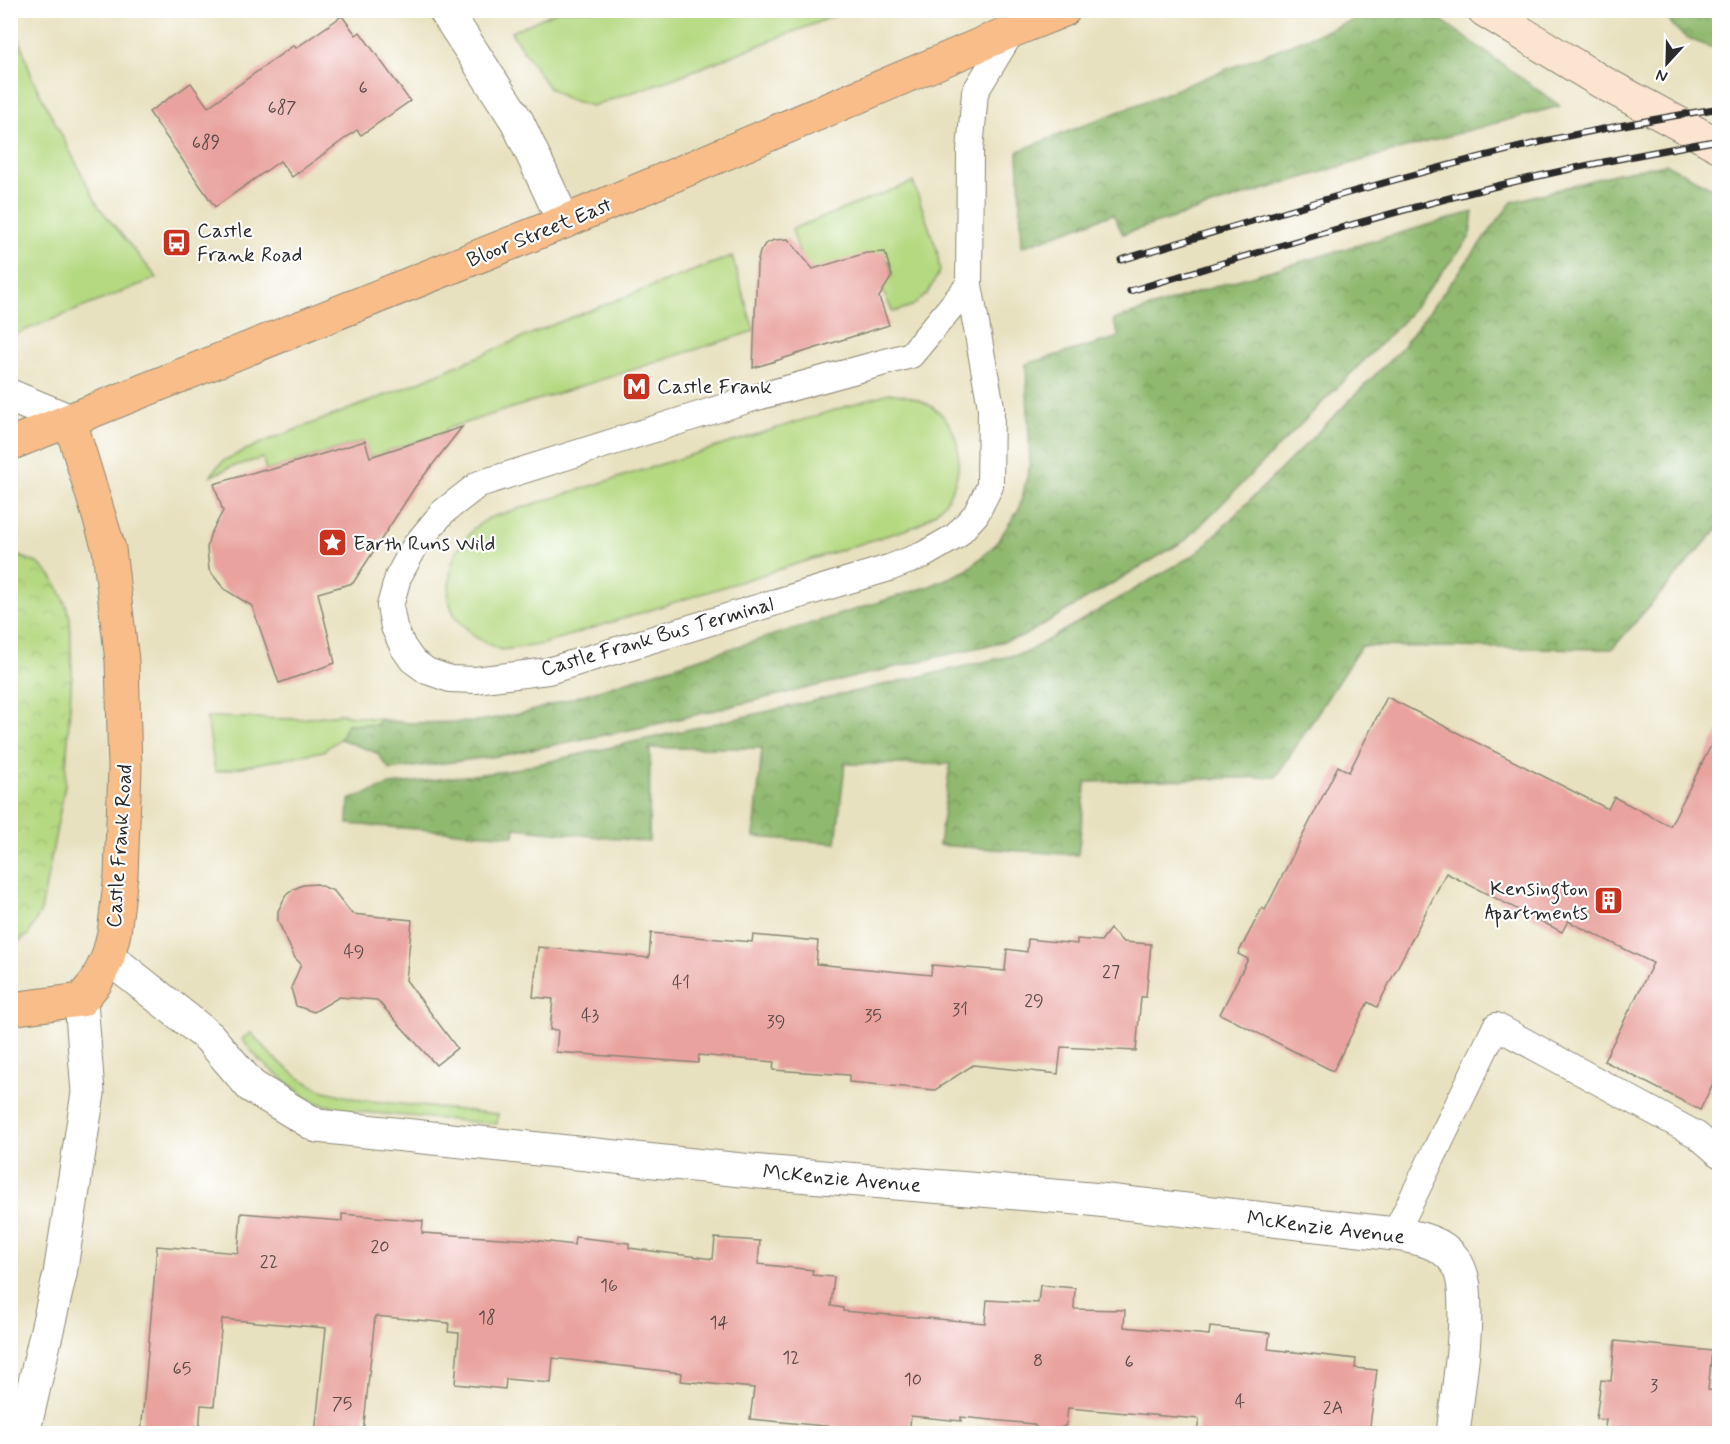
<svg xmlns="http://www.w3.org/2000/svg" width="1730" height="1444" font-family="Mynerve,sans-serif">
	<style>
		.grass { fill: #b5d981; stroke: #708256; stroke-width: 1.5 }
		.forest { fill: url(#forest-crowns); stroke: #5e724d; stroke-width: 1.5 }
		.park { fill: url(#park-crowns); stroke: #708256; stroke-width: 1.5 }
		.building { fill: #e9a29e }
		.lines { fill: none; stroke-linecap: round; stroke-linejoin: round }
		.lane-casing { stroke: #8a8675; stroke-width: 28 }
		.street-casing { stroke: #8a8675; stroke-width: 35 }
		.secondary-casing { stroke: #8a8675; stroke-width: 35 }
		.primary-casing { stroke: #8a8675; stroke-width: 35 }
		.lane { stroke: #fff; stroke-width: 26 }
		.street { stroke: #fff; stroke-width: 33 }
		.secondary { stroke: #fce5d0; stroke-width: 33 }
		.primary { stroke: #f8bd89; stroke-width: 33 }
		.rail-casing { stroke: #2b2b2b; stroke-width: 7 }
		.rail { stroke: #fff; stroke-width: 4.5; stroke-dasharray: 14; stroke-linecap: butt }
		.labels { text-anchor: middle; stroke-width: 4.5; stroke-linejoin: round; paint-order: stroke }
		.number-label { font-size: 18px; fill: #5a4948 }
		.poi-label { font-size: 21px; fill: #2b2b2b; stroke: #fff; text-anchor: start }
		.street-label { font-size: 21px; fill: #2b2b2b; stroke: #fff }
	</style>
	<defs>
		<pattern id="forest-crowns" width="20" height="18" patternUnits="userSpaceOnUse" patternTransform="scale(1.5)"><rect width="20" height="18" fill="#90b96f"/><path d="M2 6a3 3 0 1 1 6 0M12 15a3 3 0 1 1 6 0" fill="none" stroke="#76975b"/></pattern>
		<pattern id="park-crowns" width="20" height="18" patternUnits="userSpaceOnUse" patternTransform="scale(1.5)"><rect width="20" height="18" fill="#b5d981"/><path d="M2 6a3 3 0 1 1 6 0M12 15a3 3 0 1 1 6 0" fill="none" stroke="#9cba70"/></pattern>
	</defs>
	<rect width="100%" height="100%" fill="#fff"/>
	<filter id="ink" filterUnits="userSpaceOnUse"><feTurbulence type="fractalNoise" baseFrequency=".0167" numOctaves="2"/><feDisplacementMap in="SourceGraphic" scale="12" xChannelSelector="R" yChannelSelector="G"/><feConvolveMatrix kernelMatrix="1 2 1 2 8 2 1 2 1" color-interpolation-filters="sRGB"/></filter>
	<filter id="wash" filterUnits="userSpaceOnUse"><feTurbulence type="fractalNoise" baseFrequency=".008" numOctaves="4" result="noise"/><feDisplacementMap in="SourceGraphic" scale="24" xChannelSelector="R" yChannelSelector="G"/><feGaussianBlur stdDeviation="1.35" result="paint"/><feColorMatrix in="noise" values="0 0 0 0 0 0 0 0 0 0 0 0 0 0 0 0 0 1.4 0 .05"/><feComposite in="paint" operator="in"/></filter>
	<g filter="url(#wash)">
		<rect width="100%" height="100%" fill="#e8e1bf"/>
		<g class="grass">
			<polygon points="10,11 33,80 99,207 157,278 11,336"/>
			<polygon points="558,11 558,10 847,11 672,79 592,106 567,99 548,87 511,32"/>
			<path d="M913,182L937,250L940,271L927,294L912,306L893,312L881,288L892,276C891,266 889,260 881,254L805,272L792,229Z"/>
			<polygon points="732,256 754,331 446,429 446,432 370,457 364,441 266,471 263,458 231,467 211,476 216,468 225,460 261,443 407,387 557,323"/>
			<path d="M889,393C903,395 916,397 929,405C960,423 966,463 950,494C944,508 929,517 917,526L539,645L501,650L475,637L455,617L448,599L451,566L456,552L474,528L489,518Z"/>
			<polygon points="340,714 379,719 378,725 347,724 340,739 323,751 215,772 207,717 299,719"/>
			<polygon points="251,1033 273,1057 298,1077 321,1090 361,1100 498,1114 497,1124 352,1111 312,1102 259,1060 242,1039"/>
		</g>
		<g class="forest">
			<path d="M1376,11H1429L1560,106C1413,144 1267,187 1123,234L1113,214L1022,247L1018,151Z"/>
			<path d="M1665,11H1719V50C1695,41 1675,38 1665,11Z"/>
			<polygon points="1666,164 1719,192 1719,527 1612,649 1361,646 1276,777 1086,782 1078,855 939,845 950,764 845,764 836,843 754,837 762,748 650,748 649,842 515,828 514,836 348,824 349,800 390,785 507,771 1027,652 1197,553 1399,351 1512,202 1618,173"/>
			<polygon points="1473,212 1470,237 1405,319 1186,540 1022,637 644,727 498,756 390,770 377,753 340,739 347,724 378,725 379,719 408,723 472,722 525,713 930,586 967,570 996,544 1019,509 1030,465 1026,364 1119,337 1113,320 1220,285"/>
		</g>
		<polygon class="park" points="10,552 39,564 52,577 63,597 70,618 72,673 65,785 41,911 28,935 11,947"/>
		<g id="blocks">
			<g class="building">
				<polygon points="342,16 356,35 360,32 410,101 361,135 357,130 292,177 280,161 215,207 149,112 191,83 208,107 294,45 296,48"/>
				<polygon points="788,239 813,269 866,253 885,252 892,276 879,297 889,325 753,368 757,264 760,252 765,244 774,240"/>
				<polygon points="462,427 415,487 353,583 318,593 335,663 279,683 252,606 224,589 209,570 207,548 210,535 223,511 214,484 265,469 266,471 365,441 370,457"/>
				<polygon points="1387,697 1608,809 1614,797 1670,826 1719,730 1719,1071 1700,1110 1604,1061 1653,963 1568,921 1562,932 1446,873 1377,1007 1368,1002 1333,1071 1220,1014 1248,959 1238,954 1262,908 1265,910 1338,766 1349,772"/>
				<polygon points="317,884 334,891 352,914 412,920 406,980 457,1048 436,1065 377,1000 339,997 314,1012 296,1006 291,988 301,964 295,958 278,921 278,911 286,895 294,889 303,885"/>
				<polygon points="1110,929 1123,942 1151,944 1146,997 1141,997 1136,1051 1061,1047 1058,1074 973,1065 935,1090 849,1082 849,1075 773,1070 774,1062 699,1055 698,1063 556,1052 558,1030 550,1030 553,999 533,997 538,947 649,958 651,933 752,942 753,935 818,941 816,964 931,975 932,965 1005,971 1007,949 1027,952 1028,939 1077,944 1077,939 1101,941"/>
				<polygon points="241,1213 342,1221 342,1214 423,1221 422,1233 533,1240 574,1245 575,1237 629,1243 629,1248 713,1259 715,1238 760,1241 758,1264 813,1270 812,1275 834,1277 831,1306 843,1308 843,1311 985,1323 987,1300 1038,1303 1040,1285 1075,1288 1074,1309 1125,1310 1124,1327 1209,1335 1210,1327 1270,1333 1268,1349 1356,1359 1355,1368 1377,1370 1369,1434 1197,1434 1199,1419 1068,1408 1066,1425 1053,1433 1040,1431 1033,1424 961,1417 961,1421 911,1416 909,1434 857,1434 857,1429 750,1419 754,1388 681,1381 682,1373 553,1358 551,1383 506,1379 505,1389 455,1384 459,1333 448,1332 449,1323 375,1316 363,1434 315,1434 326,1328 222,1319 214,1406 201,1405 199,1434 141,1434 157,1246 238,1253"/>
				<polygon points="1615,1341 1712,1351 1708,1390 1719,1391 1719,1434 1604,1434 1606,1420 1596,1419 1601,1380 1611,1381"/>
			</g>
		</g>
	</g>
	<g filter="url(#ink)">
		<use href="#blocks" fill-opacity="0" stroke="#8a8675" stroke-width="1.5"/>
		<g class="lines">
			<defs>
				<g id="lane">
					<polyline points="969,285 911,355 750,399 479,484 443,512 415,546 398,577 390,606 394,627 403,647 412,660 427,671 450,679 475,680 548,671 889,568 923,555 956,536 976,514 990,486 991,407 969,285 970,151 975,92 1012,31"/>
					<polyline points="1395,1234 1496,1026 1697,1135 1720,1155"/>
				</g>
				<g id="street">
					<polyline points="445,10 517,121 564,222"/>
					<polyline points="10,396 70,421"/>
					<path d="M108,957L209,1037L251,1086L317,1126L761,1172L1090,1199L1395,1234C1413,1237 1433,1240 1447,1252C1458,1261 1463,1276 1464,1289C1468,1334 1458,1389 1453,1434"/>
					<polyline points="23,1434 60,1274 88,1093 81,1000"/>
				</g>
				<polyline id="secondary" points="1484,10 1600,81 1720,146"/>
				<g id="primary">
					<polyline points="10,444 564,222 1012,31 1064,10"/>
					<polyline points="10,1009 81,1000 96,982 108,957 114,933 121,875 125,768 122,661 109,549 70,421"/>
				</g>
			</defs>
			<use href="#lane" class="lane-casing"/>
			<use href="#street" class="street-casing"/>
			<use href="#secondary" class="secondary-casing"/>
			<use href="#primary" class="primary-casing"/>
			<use href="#lane" class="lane"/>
			<use href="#street" class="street"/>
			<use href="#secondary" class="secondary"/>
			<use href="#primary" class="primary"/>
			<defs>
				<g id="rail">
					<path d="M1121,260C1262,218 1402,175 1545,141C1603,128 1661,118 1720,108"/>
					<path d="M1130,291C1254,254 1377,215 1501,185C1574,167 1646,153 1720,140"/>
				</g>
			</defs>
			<use href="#rail" class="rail-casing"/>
			<use href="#rail" class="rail"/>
		</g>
	</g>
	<defs>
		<symbol id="bus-square" viewBox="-11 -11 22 22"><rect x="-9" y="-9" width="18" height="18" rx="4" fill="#c8321e" stroke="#fff"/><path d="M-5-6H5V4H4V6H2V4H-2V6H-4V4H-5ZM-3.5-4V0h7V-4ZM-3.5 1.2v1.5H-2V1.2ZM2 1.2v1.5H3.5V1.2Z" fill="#fff"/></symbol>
		<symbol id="metro-square" viewBox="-11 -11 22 22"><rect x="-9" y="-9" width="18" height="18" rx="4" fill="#c8321e" stroke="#fff"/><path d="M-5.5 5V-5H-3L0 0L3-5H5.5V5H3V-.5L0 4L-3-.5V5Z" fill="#fff"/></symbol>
		<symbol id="sight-square" viewBox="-11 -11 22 22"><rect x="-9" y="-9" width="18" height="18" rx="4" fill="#c8321e" stroke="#fff"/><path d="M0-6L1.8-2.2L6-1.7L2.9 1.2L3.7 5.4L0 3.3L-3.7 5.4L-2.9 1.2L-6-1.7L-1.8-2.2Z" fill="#fff"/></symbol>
		<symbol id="building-square" viewBox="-11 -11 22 22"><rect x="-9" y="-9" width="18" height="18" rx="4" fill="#c8321e" stroke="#fff"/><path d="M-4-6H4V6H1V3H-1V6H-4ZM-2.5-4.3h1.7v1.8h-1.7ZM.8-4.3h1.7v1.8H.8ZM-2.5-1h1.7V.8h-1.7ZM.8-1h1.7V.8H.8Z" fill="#fff"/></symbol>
	</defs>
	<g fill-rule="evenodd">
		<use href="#bus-square" x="160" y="226" width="33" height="33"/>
		<use href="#metro-square" x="620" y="370" width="33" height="33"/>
		<use href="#sight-square" x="316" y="526" width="33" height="33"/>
		<use href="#building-square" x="1592" y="884" width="33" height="33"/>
	</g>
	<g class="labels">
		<g class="number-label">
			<text x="363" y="93">6</text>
			<text x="282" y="113">687</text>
			<text x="206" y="148">689</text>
			<text x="354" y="957">49</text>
			<text x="1111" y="977">27</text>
			<text x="681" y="988">41</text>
			<text x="1034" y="1006">29</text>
			<text x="960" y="1015">31</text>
			<text x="590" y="1021">43</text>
			<text x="873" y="1021">35</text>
			<text x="776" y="1027">39</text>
			<text x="380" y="1252">20</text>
			<text x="269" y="1267">22</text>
			<text x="609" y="1291">16</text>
			<text x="487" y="1323">18</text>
			<text x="719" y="1328">14</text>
			<text x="791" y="1363">12</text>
			<text x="1038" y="1366">8</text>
			<text x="1129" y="1367">6</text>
			<text x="182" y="1374">65</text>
			<text x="913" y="1385">10</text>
			<text x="1654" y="1391">3</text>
			<text x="1240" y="1407">4</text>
			<text x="342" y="1409">75</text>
			<text x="1333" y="1413">2A</text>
		</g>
		<g class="poi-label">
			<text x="197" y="237">Castle<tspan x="197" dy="24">Frank Road</tspan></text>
			<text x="657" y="393">Castle Frank</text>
			<text x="353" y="550">Earth Runs Wild</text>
			<text x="1588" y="895" text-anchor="end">Kensington<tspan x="1588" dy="24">Apartments</tspan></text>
		</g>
		<g class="street-label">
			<text transform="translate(539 232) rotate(-22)" y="7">Bloor Street East</text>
			<text transform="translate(657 636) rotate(-16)" y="7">Castle Frank Bus Terminal</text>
			<text transform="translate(119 846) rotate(-86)" y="7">Castle Frank Road</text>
			<text transform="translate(842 1178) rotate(5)" y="7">McKenzie Avenue</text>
			<text transform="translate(1326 1227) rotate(7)" y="7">McKenzie Avenue</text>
		</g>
	</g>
	<rect width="1730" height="1444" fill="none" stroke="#fff" stroke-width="36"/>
	<g transform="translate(1667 63) rotate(202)" stroke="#ffffff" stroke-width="4.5" paint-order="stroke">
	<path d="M0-4.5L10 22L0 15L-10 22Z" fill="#2b2b2b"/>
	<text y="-9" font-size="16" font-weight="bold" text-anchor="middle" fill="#2b2b2b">N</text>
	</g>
</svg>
